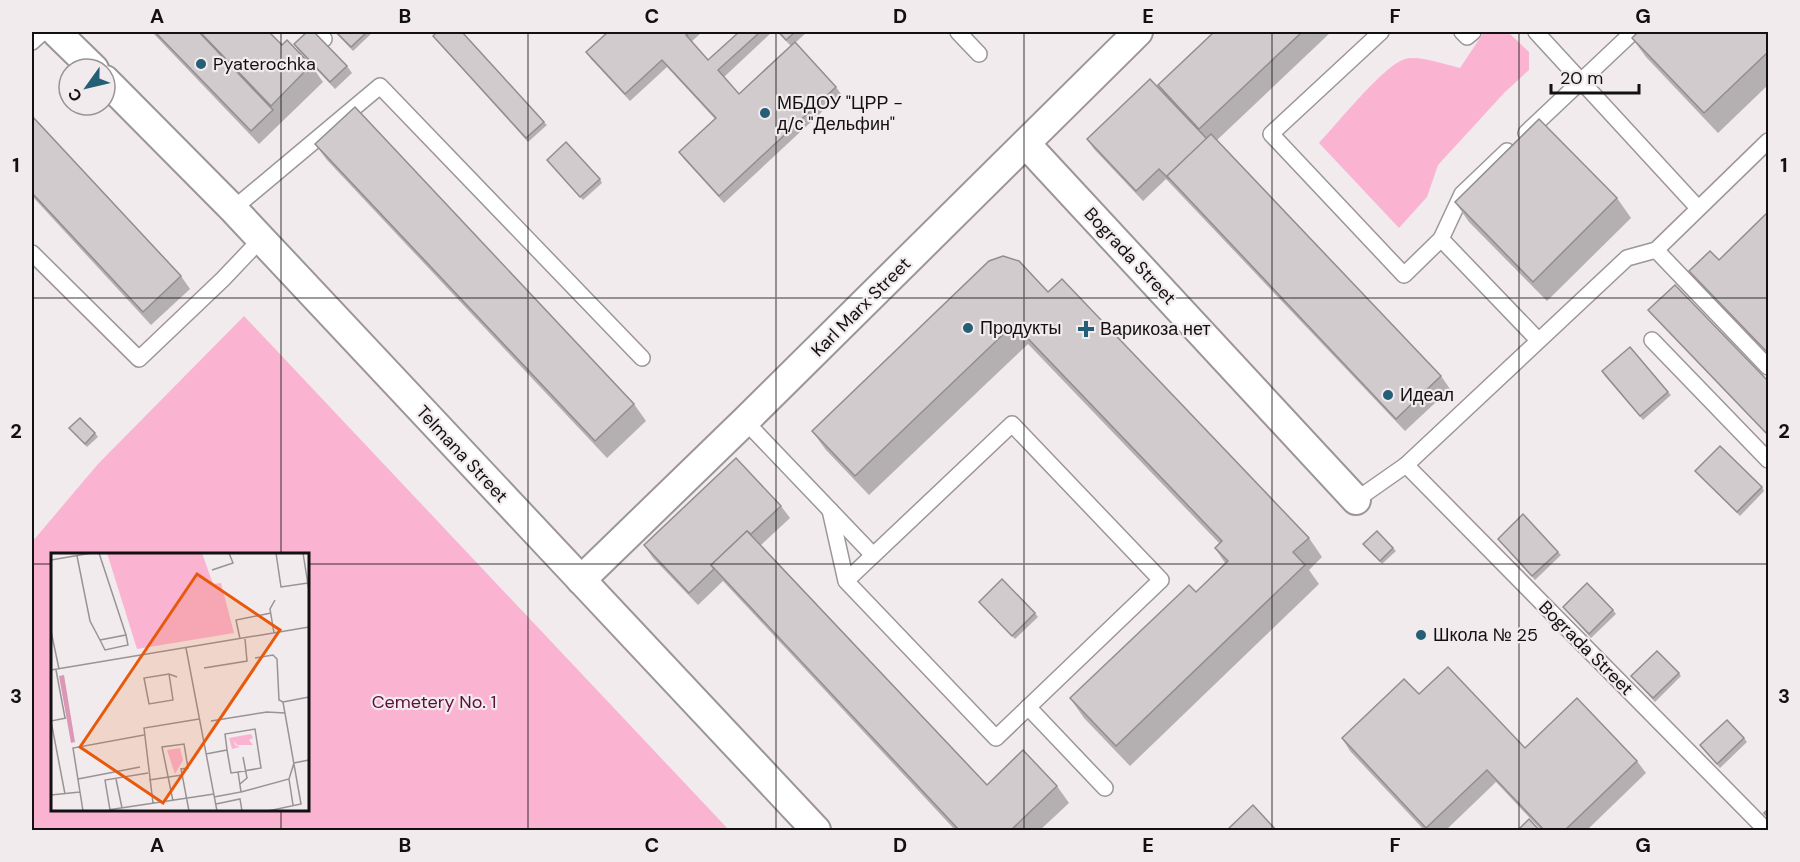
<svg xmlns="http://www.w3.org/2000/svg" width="1800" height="862" font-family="'DM Sans',sans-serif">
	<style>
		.green { fill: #fab4d1; fill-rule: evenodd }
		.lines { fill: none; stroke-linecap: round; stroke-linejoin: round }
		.service-casing { stroke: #9c9698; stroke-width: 18 }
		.minor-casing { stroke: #9c9698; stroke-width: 32 }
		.service { stroke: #fff; stroke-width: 15 }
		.minor { stroke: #fff; stroke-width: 28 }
		.wall { fill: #b4afb0 }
		.building { fill: #d1cbcd; stroke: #928e90; stroke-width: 1.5 }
		.grid { fill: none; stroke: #121011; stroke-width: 1.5; stroke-opacity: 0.55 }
		.poi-dot { fill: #245f77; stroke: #f1ebed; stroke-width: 2 }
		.labels { text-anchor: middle; stroke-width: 4.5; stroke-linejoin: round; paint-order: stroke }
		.poi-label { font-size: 18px; fill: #121011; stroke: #f1ebed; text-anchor: start }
		.street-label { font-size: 18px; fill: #121011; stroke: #f1ebed }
		.park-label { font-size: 18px; fill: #5e0e39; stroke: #f1ebed }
		.inset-road { fill: none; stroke: #989395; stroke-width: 1.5 }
		.view { fill: #e8590c; fill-opacity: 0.15; stroke: #e8590c; stroke-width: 3 }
		.inset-edge { fill: none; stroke: #121011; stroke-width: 3 }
		.neatline { fill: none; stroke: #121011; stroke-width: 2 }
		.grid-label { font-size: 20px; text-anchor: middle; font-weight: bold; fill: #121011 }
	</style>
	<rect width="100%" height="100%" fill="#f1ebed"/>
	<g class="green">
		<path d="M1484,32H1508L1529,52V70L1505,92L1438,165L1427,197L1399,228L1319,143C1337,124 1384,65 1405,59C1419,55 1446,65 1460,68Z"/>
		<path d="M244,316L729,830H32V542L98,464ZM52,554H308V810H52Z"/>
	</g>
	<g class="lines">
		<defs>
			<g id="service">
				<polyline points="316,32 324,39"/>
				<polyline points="958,32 979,54"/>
				<polyline points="1381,32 1271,134 1404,275 1441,239 1462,194 1507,151"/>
				<polyline points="1462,32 1467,37 1473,32"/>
				<polyline points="1536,32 1698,208"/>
				<polyline points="32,42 43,32"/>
				<polyline points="1526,133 1633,32"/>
				<polyline points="233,209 380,86 642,358"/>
				<polyline points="1441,239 1538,340"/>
				<polyline points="1656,250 1768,367"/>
				<polyline points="32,253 139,359 223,279 261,239"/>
				<polyline points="1652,340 1768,460"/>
				<polyline points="745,421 873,555"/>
				<polyline points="1406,465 1766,830"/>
				<polyline points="1356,500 1406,465 1627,258 1656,250 1768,141"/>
				<polyline points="830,510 846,581 996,738 1161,580 1012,424 846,581"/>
				<polyline points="1028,707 1105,788"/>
			</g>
			<g id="minor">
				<polyline points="56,32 94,69"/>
				<polyline points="105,80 233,209 816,830"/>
				<polyline points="1026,144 1356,500"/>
				<polyline points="581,580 745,421 1138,32"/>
			</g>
		</defs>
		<use href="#service" class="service-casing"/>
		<use href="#minor" class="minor-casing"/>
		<use href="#service" class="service"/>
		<use href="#minor" class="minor"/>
	</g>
	<g class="wall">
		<polygon points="152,32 269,32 282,45 311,65 323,82 259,144"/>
		<polygon points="335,32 373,32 353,51"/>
		<polygon points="608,32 702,32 691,42 708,60 739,32 772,32 724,77 739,94 791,46 777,32 807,32 795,43 836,87 841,94 724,203 684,159 679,152 715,119 667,67 630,101 591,59 586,52"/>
		<polygon points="1214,32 1331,32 1217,140 1441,376 1450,389 1405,431 1166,179 1143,201 1094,149 1087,139 1163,92 1158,85"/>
		<polygon points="1768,32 1768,85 1718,133 1646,57 1632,38"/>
		<polygon points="433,36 544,122 547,125 528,142"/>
		<polygon points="294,44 347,66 352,73 335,89 299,51"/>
		<polygon points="32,116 181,276 190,289 151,325 32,196"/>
		<polygon points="315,144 634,404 646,421 607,458 327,160"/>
		<polygon points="547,160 600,179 602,183 583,200"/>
		<polygon points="1617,198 1631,218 1547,301 1469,222 1455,202"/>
		<polygon points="1768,212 1768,354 1689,271 1719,260"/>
		<polygon points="1048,292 1309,538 1322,557 1309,570 1319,584 1130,766 1084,718 1070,698 1196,592 1225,563 1215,548 1219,543 1028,344 869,495 826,450 812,431"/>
		<polygon points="1648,310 1768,381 1768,436 1651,314"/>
		<polygon points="1604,375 1668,392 1671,395 1643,420"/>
		<polygon points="69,428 95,433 98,437 87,447"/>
		<polygon points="1695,471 1762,487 1764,491 1740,516"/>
		<polygon points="781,506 790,518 761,545 987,785 1057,786 1069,803 1039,831 956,831 723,581 698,605 653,558 644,545"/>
		<polygon points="1498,539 1558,552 1561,555 1535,580"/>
		<polygon points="1363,544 1393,548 1396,551 1382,564"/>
		<polygon points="979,602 1035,613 1038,617 1015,639"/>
		<polygon points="1563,607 1613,610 1616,614 1591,638"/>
		<polygon points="1679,673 1681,676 1655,702 1631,676"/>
		<polygon points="1419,694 1525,748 1637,761 1646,773 1586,831 1542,831 1496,782 1445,831 1425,831 1350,751 1342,738"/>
		<polygon points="1744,738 1747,742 1720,768 1700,745"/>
	</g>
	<g class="building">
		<polygon points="155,32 199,32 273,110 251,131"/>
		<polygon points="200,32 269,32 282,45 287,40 311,65 271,106"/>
		<polygon points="307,32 314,32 347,66 330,82 294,44"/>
		<polygon points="336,32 367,32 351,47"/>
		<polygon points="437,32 462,32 544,122 526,138 433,36"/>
		<polygon points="608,32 690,32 686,35 708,60 739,32 760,32 718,70 739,94 795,42 836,87 719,196 679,152 716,118 662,60 625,94 586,52"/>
		<polygon points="779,32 795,32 786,40"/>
		<polygon points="1214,32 1302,32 1199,129 1158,85"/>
		<polygon points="1638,32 1768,32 1768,52 1704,113 1632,38"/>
		<polygon points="1150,79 1207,139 1167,176 1169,179 1159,169 1136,191 1087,139"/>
		<polygon points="355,107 634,404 595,441 315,144"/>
		<polygon points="32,116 181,276 143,312 32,193"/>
		<polygon points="1539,119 1617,198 1533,282 1455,202"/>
		<polygon points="1211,134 1441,376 1396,419 1167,176"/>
		<polygon points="566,142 600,179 580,197 547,160"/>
		<polygon points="1768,212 1768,353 1689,271 1710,251 1719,260"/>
		<polygon points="1003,256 1019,261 1048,292 1062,279 1309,538 1293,552 1305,565 1116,746 1070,698 1189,585 1196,592 1228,561 1215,548 1222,541 1014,324 855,476 812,431 989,261"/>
		<polygon points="1675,285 1768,381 1768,435 1648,310"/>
		<polygon points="1630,347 1668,392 1640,416 1602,371"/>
		<polygon points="80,418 95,433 85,444 69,428"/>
		<polygon points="1720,446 1762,487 1737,512 1695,471"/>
		<polygon points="736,458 781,506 751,534 747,531 711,565 714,569 689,593 644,545"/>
		<polygon points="1523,514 1558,552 1532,576 1498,539"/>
		<polygon points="747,531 987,785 1023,750 1057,786 1010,831 960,831 711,565"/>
		<polygon points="1377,531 1393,548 1380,561 1363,544"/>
		<polygon points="1002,579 1035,613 1012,636 979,602"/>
		<polygon points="1587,583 1613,610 1589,634 1563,607"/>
		<polygon points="1657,651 1679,673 1653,698 1631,676"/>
		<polygon points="1448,667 1525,748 1577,698 1637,761 1564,831 1545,831 1487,770 1426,828 1342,738 1404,679 1419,694"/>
		<polygon points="1727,720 1744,738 1717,764 1700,745"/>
		<polygon points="1253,805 1277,831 1226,831"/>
		<polygon points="1768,809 1768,817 1764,813"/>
		<polygon points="1529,819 1540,831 1517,831"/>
	</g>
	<path class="grid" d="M281,32V554M528,32V830M776,32V830M1024,32V830M1272,32V830M1519,32V830M32,298H1768M32,564H52M308,564H1768M281,810V830"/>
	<g class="poi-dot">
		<circle cx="201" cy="64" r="6"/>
		<circle cx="765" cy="113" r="6"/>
		<circle cx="968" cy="328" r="6"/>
		<path d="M1083 320h6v6h6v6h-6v6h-6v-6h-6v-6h6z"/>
		<circle cx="1388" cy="395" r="6"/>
		<circle cx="1421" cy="635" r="6"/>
	</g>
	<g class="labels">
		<g class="poi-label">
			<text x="213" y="70">Pyaterochka</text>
			<text x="777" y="109">МБДОУ "ЦРР -<tspan x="777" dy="21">д/с "Дельфин"</tspan></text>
			<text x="980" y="334">Продукты</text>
			<text x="1100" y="335">Варикоза нет</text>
			<text x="1400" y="401">Идеал</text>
			<text x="1433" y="641">Школа № 25</text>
		</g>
		<g class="street-label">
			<text transform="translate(1130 256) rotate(47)" y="6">Bograda Street</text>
			<text transform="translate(861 307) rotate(-45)" y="6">Karl Marx Street</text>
			<text transform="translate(462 454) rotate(47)" y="6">Telmana Street</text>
			<text transform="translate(1586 648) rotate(45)" y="6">Bograda Street</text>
		</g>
		<g class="park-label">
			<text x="434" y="708">Cemetery No. 1</text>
		</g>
	</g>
	<g transform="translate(51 553)">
		<rect width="258" height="258" fill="#f1ebed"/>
		<path d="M56,0H151L162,31L170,30L183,80L86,96ZM200,181L202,185L198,187L202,192H186L183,188L184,192L189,194L181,196L178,185ZM129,195L132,207L124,221L116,197Z" fill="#fab4d1"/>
		<path d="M13,122L24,189L20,190L8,123Z" fill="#db97b3"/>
		<path class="inset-road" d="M48,0L75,82M225,0L230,34L257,30M252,0L258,38M26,3L39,68L49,87L54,97L77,92L75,82L49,87M0,7L41,0M161,17L182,10L178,0M0,78L8,116M223,80L219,56L224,47M189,86L185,67L220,60M135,95L166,258M204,105L222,102L226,106L228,147L232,149L250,251L217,258M153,115L196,108L194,86M0,117L258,74M5,117L14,165M118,121L122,147L98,151L93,125L118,121L126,124M232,149L258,144M160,168L216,159L234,160M176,197L174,181L204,176L210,215L187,219M155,201L176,197L180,220L187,219L190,239L163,244M27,226L89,214M65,226L71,255M238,226L242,252M98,227L131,222M189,231L196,225L192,204M190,239L238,226L243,210L258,207M14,241L0,168L15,165M0,242L29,239M122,248L111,194L133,191L137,215L130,216L138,258M102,250L93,175L148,166M165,251L189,246L191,258M59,257L54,227L97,220M32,258L22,195L93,182M50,258L163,241"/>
		<path class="view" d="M146,21L229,77L112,250L29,194Z"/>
		<rect width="258" height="258" class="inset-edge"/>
	</g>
	<rect width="1800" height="862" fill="none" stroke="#f1ebed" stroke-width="66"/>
	<g transform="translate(87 87) rotate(236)"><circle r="28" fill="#f1ebed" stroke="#989395" stroke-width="1.5"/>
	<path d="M0-4.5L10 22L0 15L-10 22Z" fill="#245f77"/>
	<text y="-9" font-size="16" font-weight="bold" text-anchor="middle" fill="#121011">С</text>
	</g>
	<path d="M1551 84v9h88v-9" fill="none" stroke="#121011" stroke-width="3"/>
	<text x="1560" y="84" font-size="18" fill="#121011" stroke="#f1ebed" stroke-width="4.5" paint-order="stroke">20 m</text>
	<rect x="33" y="33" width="1734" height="796" class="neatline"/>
	<g class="grid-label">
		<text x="157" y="23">A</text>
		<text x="405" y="23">B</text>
		<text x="652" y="23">C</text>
		<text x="900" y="23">D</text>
		<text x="1148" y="23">E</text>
		<text x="1395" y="23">F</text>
		<text x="1643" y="23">G</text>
		<text x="16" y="172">1</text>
		<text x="1784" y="172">1</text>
		<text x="16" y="438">2</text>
		<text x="1784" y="438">2</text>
		<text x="16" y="703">3</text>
		<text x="1784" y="703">3</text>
		<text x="157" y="852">A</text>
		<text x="405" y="852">B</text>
		<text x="652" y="852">C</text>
		<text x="900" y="852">D</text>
		<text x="1148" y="852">E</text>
		<text x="1395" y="852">F</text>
		<text x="1643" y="852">G</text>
	</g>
</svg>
